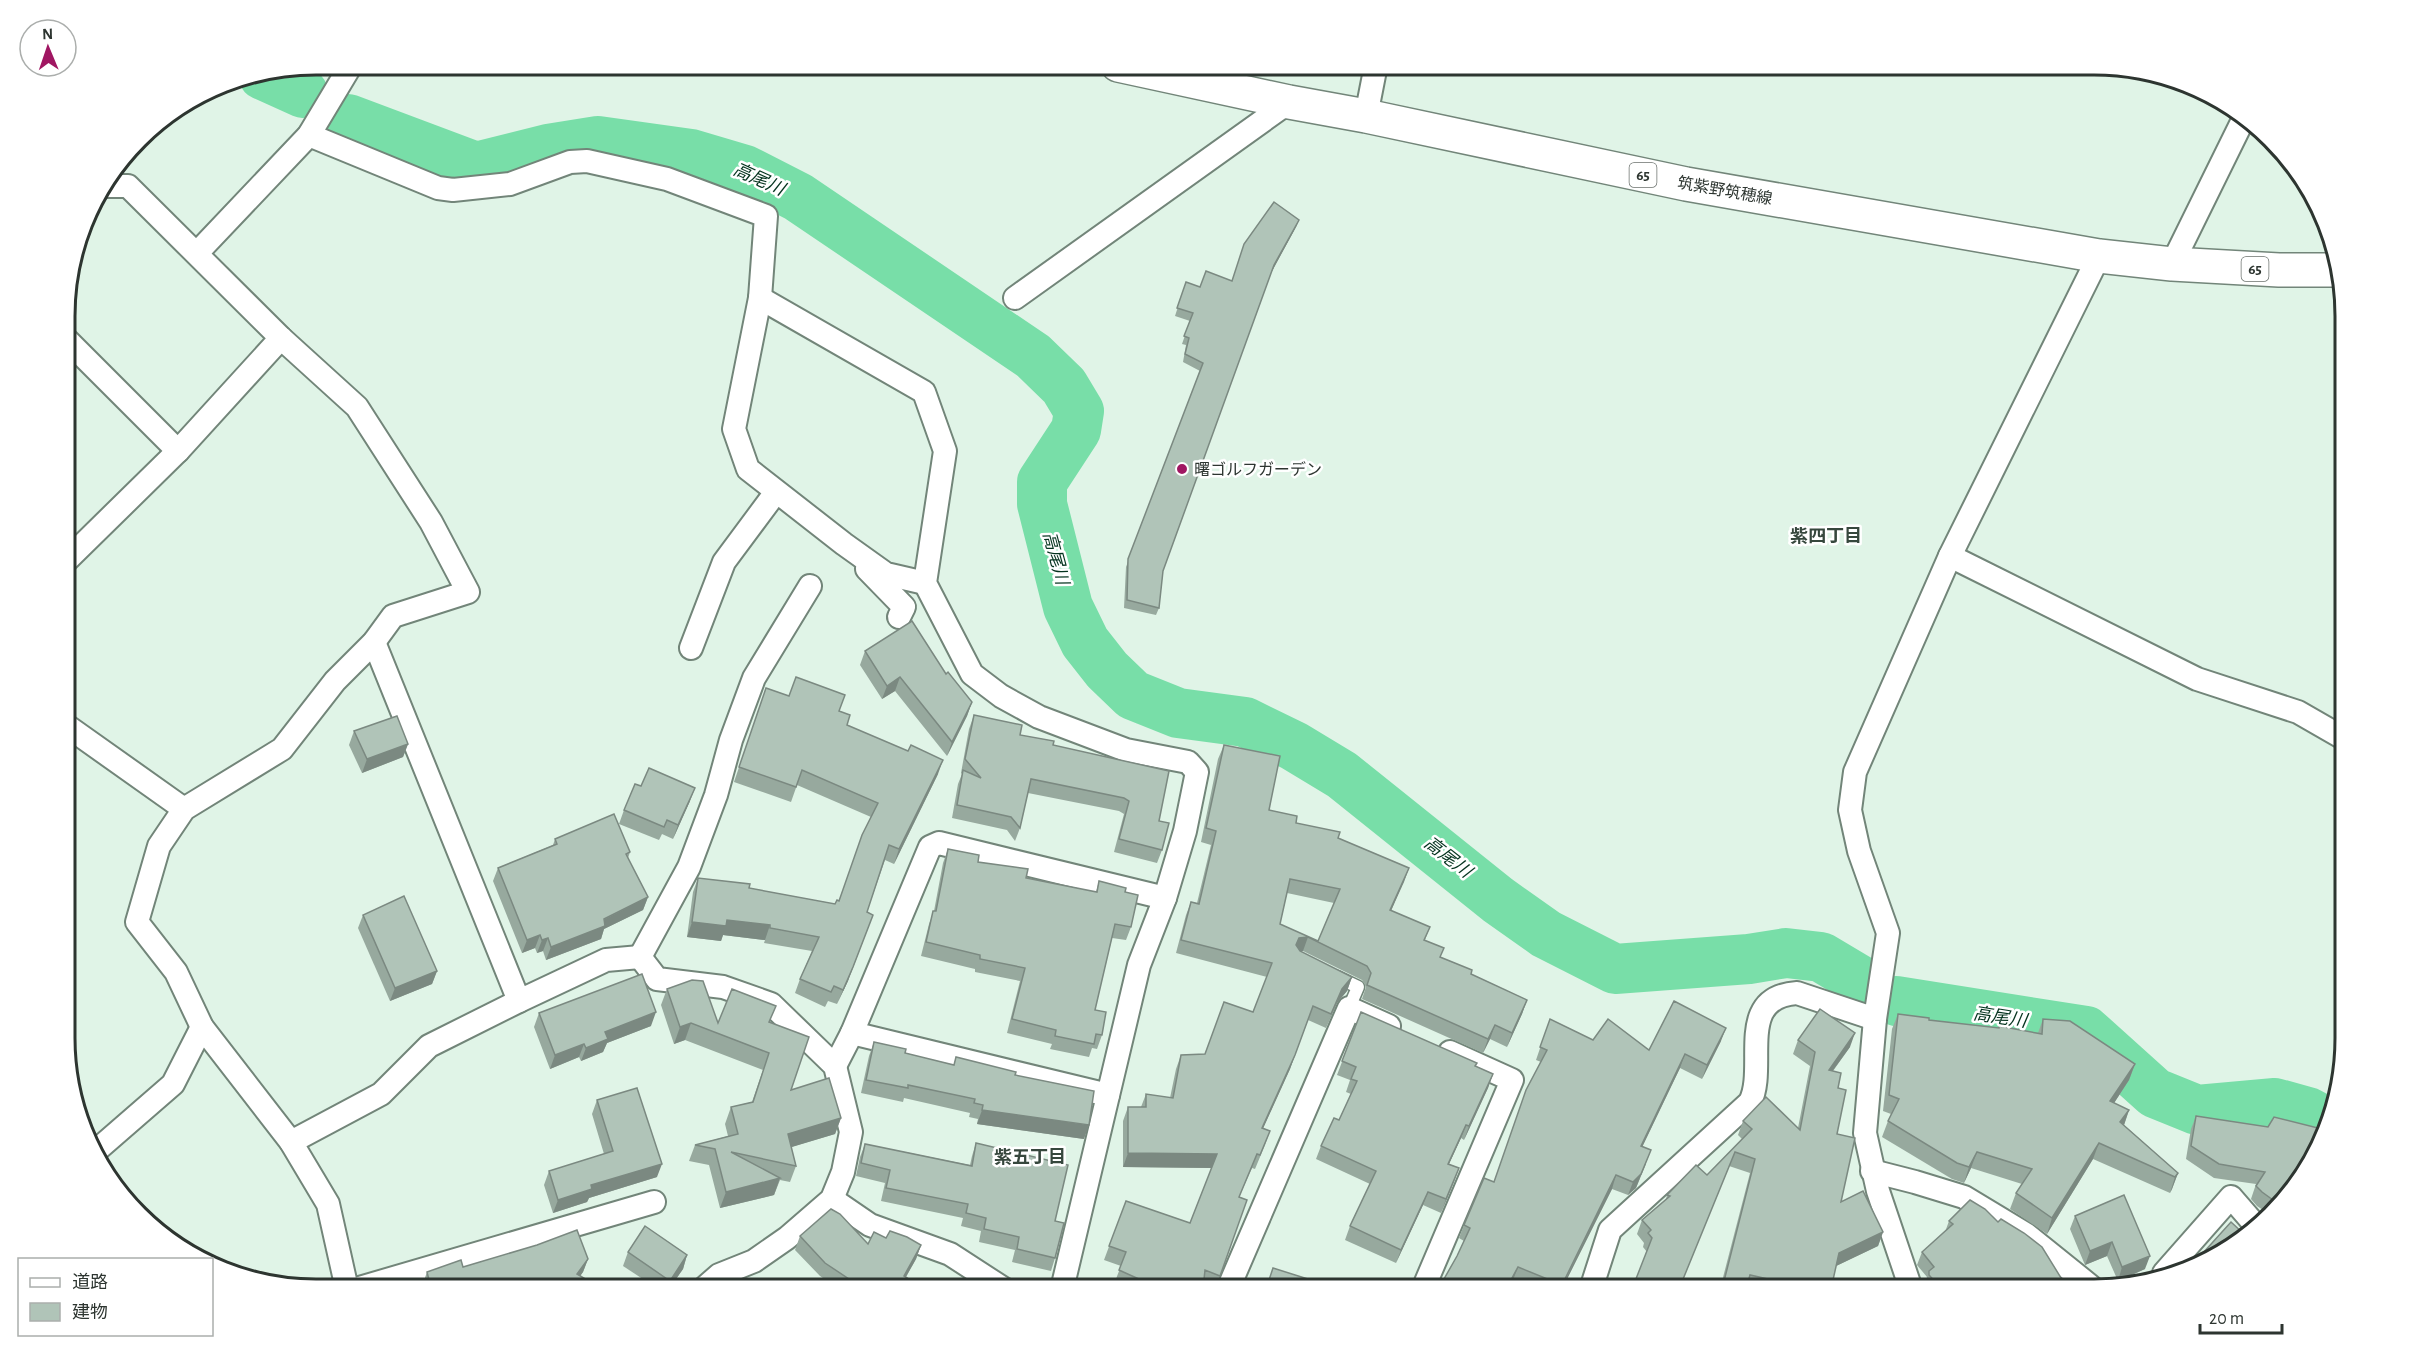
<svg xmlns="http://www.w3.org/2000/svg" width="2410" height="1354" font-family="'Alegreya Sans','Noto Sans JP',sans-serif">
	<style>
		.lines { fill: none; stroke-linecap: round; stroke-linejoin: round }
		.river { stroke: #78dea8; stroke-width: 50 }
		.lane-casing { stroke: #728579; stroke-width: 15 }
		.street-casing { stroke: #728579; stroke-width: 26 }
		.primary-casing { stroke: #728579; stroke-width: 36 }
		.lane { stroke: #fff; stroke-width: 12 }
		.street { stroke: #fff; stroke-width: 22 }
		.primary { stroke: #fff; stroke-width: 33 }
		.wall { fill: #97a99e; fill-rule: evenodd }
		.shaded-wall { fill: #7b8981 }
		.building { fill: #b0c4b8; stroke: #7b8981; stroke-width: 1.5; fill-rule: evenodd }
		.poi-dot { fill: #a01662; stroke: #fff; stroke-width: 2 }
		.labels { text-anchor: middle; stroke-width: 5; stroke-linejoin: round; paint-order: stroke }
		.shield { fill: #fff; stroke: #6c726e; stroke-width: 1.5 }
		.shield-label { font-size: 15px; font-weight: bold; fill: #2d3530 }
		.street-label { font-size: 16px; fill: #2d3530; stroke: #fff }
		.poi-label { font-size: 16px; fill: #2d3530; stroke: #fff; text-anchor: start }
		.water-label { font-size: 18px; font-style: italic; fill: #04331e; stroke: #fff }
		.neighbourhood-label { font-size: 18px; font-weight: bold; fill: #36473d; stroke: #fff }
		.rim { fill: none; stroke: #2d3530; stroke-width: 3 }
	</style>
	<rect width="100%" height="100%" fill="#e0f4e7"/>
	<g class="lines">
		<g class="river">
			<polyline points="263,75 303,93"/>
			<polyline points="348,119 476,167 548,149 598,141 691,154 745,170 798,197 1033,356 1064,386 1079,411 1076,430 1042,482 1042,504 1068,607 1085,642 1107,670 1133,695 1178,713 1245,722 1294,746 1342,775 1498,900 1546,934 1615,969 1749,959 1786,953 1821,957 1868,985"/>
			<polyline points="1896,1001 2086,1031 2155,1093 2197,1110 2275,1103 2308,1112 2325,1121"/>
		</g>
		<defs>
			<polyline id="lane" points="1337,977 1358,987 1349,1008"/>
			<g id="street">
				<polyline points="1366,116 1376,65"/>
				<polyline points="309,135 438,188 453,190 510,184 570,162 587,161 667,179 766,216 760,298 734,429 748,469 844,544 886,574 925,583"/>
				<polyline points="105,186 128,186 281,338 357,407 431,522 468,592 393,616 374,642 335,681 282,749 184,809 159,846 137,922 176,972 202,1027 291,1142 328,1204 347,1289"/>
				<polyline points="197,253 309,135 351,65"/>
				<polyline points="2172,264 2243,120"/>
				<polyline points="760,298 924,392 945,451 925,583 972,674 1001,696 1039,717 1126,750 1188,762 1197,772 1185,831 1165,898 1139,965 1062,1289"/>
				<polyline points="1015,298 1289,102"/>
				<polyline points="67,340 178,451"/>
				<polyline points="1950,556 2197,679 2298,712 2345,739"/>
				<polyline points="67,560 178,451 281,338"/>
				<polyline points="867,569 904,607 899,617"/>
				<polyline points="374,642 519,1001 606,960 640,957"/>
				<polyline points="691,648 724,562 776,492"/>
				<polyline points="67,726 184,809"/>
				<polyline points="640,957 657,979 723,987 771,1004 835,1066 851,1132 843,1172 832,1199 787,1238 754,1261 719,1275 703,1289"/>
				<polyline points="640,957 689,867 716,795 731,740 754,678 810,586"/>
				<polyline points="852,1033 1108,1095"/>
				<polyline points="835,1066 852,1033 930,847 939,843 1165,898"/>
				<polyline points="291,1142 381,1094 429,1046 519,1001"/>
				<polyline points="97,1150 173,1084 202,1027"/>
				<polyline points="1872,1171 1915,1182 1964,1197 2027,1235 2094,1289"/>
				<polyline points="832,1199 870,1225 950,1254 1004,1289"/>
				<polyline points="2164,1273 2231,1197 2257,1227"/>
				<polyline points="356,1289 654,1202"/>
				<polyline points="1228,1289 1349,1008 1389,1026"/>
				<polyline points="1423,1289 1512,1080 1450,1052"/>
				<path d="M1591,1289L1610,1230L1750,1102C1768,1067 1734,997 1797,993L1875,1019"/>
				<polyline points="1911,1289 1878,1191 1865,1133 1875,1019 1888,933 1859,851 1850,810 1855,772 1950,556 2099,256"/>
			</g>
			<polyline id="primary" points="1118,65 1289,102 1366,116 1686,184 2099,256 2172,264 2279,270 2339,270"/>
		</defs>
		<use href="#lane" class="lane-casing"/>
		<use href="#street" class="street-casing"/>
		<use href="#primary" class="primary-casing"/>
		<use href="#lane" class="lane"/>
		<use href="#street" class="street"/>
		<use href="#primary" class="primary"/>
	</g>
	<g class="wall">
		<polygon points="1299,220 1296,227 1271,273 1163,571 1159,608 1156,615 1124,608 1126,567 1200,371 1183,362 1186,345 1182,344 1190,321 1175,316 1186,282 1200,287 1232,281"/>
		<polygon points="865,651 946,674 972,702 967,716 947,756 895,691 882,699 860,665"/>
		<polygon points="766,688 789,696 839,711 847,725 938,774 894,864 885,860 867,912 848,981 837,1004 828,1001 825,1007 795,993 800,979 812,951 764,943 765,940 723,935 721,941 687,937 693,892 698,878 749,888 835,904 839,901 871,817 797,785 791,802 734,782"/>
		<polygon points="974,715 1020,735 1053,745 1159,821 1162,850 1157,863 1114,852 1124,814 1119,811 1028,793 1020,828 1015,841 1007,830 952,818 958,784 962,774 961,773 969,729"/>
		<polygon points="354,731 408,744 403,757 362,773 349,745"/>
		<path d="M1224,745L1269,810L1296,823L1338,838L1409,868L1391,911L1430,927L1425,940L1441,957L1471,974L1527,1000L1522,1014L1507,1047L1490,1039L1483,1053L1362,999L1366,987L1362,980L1303,951H1300L1352,977L1347,991L1337,1003L1326,1028L1308,1020L1290,1069L1263,1128L1270,1131L1265,1145L1255,1169L1252,1168L1239,1197L1247,1200L1215,1289L1203,1285V1289H1127L1114,1284L1121,1266L1104,1260L1126,1201L1190,1223L1212,1168L1123,1167V1121L1128,1107H1141L1146,1094L1170,1098L1176,1069L1181,1055L1205,1054L1253,1012L1267,977L1176,953L1186,915L1191,902L1197,903L1211,845L1201,842L1218,759ZM1287,893L1334,903L1318,941L1280,924Z"/>
		<polygon points="641,786 690,801 673,839 662,834 659,840 619,824 624,810"/>
		<polygon points="555,839 630,852 628,858 648,897 643,910 604,929 601,939 546,960 543,951 537,953 535,948 522,953 493,881 498,868 553,845"/>
		<polygon points="948,849 978,862 1026,878 1096,892 1099,881 1125,892 1131,927 1126,940 1112,938 1095,1010 1102,1035 1097,1049 1092,1048 1089,1057 1050,1049 1052,1044 1007,1033 1020,981 975,972 975,969 921,956 929,924 934,911 943,863"/>
		<polygon points="363,915 437,971 432,984 390,1001 358,928"/>
		<polygon points="667,989 718,1023 770,1023 791,1090 841,1118 835,1134 791,1147 796,1166 790,1182 780,1180 774,1195 720,1208 709,1165 689,1161 695,1145 728,1136 725,1124 731,1107 752,1102 763,1070 685,1040 674,1044 661,1005"/>
		<polygon points="1361,1012 1493,1074 1488,1088 1464,1140 1461,1138 1449,1164 1459,1168 1441,1213 1423,1205 1396,1263 1345,1240 1350,1226 1370,1184 1316,1159 1321,1146 1339,1120 1351,1094 1346,1092 1350,1080 1337,1075"/>
		<polygon points="539,1013 651,1026 607,1043 603,1052 581,1061 579,1057 550,1069 534,1027"/>
		<polygon points="1898,1014 1929,1020 2038,1033 2043,1019 2135,1064 2129,1080 2114,1103 2129,1110 2124,1125 2178,1173 2172,1189 2170,1193 2093,1159 2047,1234 2010,1209 2016,1193 2022,1184 1971,1168 1964,1183 1952,1179 1882,1137 1888,1121 1891,1114 1883,1111 1892,1029"/>
		<polygon points="1550,1019 1593,1040 1649,1050 1721,1041 1702,1079 1680,1068 1642,1147 1646,1164 1636,1188 1628,1195 1612,1189 1562,1289 1535,1289 1513,1280 1440,1286 1457,1256 1464,1241 1459,1238 1464,1225 1494,1182 1541,1062 1536,1060"/>
		<polygon points="1798,1040 1850,1047 1833,1071 1838,1088 1837,1134 1841,1202 1883,1232 1878,1246 1836,1266 1831,1289 1720,1289 1750,1173 1729,1166 1679,1289 1632,1289 1647,1252 1643,1247 1644,1243 1637,1234 1642,1220 1666,1199 1667,1195 1707,1175 1742,1139 1738,1135 1743,1121 1798,1128 1810,1066 1793,1054"/>
		<polygon points="874,1042 905,1053 954,1065 956,1057 1015,1075 1084,1139 977,1124 978,1119 969,1117 970,1113 904,1098 903,1102 861,1093 869,1056"/>
		<polygon points="597,1100 657,1177 589,1198 587,1202 553,1213 544,1185 549,1171 604,1154 592,1114"/>
		<polygon points="2196,1116 2312,1164 2272,1216 2257,1206 2251,1199 2256,1184 2214,1178 2186,1159 2191,1129"/>
		<polygon points="976,1143 1055,1221 1055,1258 1051,1271 1012,1262 1015,1250 979,1242 981,1231 961,1226 963,1218 881,1201 885,1183 856,1176 860,1157 865,1144 970,1165 972,1156"/>
		<polygon points="2124,1195 2145,1269 2118,1281 2107,1256 2085,1265 2070,1229 2075,1216"/>
		<polygon points="1949,1221 2066,1286 2065,1289 1925,1289 1924,1285 1927,1277 1917,1265 1922,1252 1945,1232"/>
		<polygon points="800,1236 868,1244 886,1238 921,1245 916,1259 906,1277 924,1289 839,1289 820,1276 795,1250"/>
		<polygon points="628,1252 687,1255 683,1269 669,1289 658,1289 623,1266"/>
		<polygon points="588,1259 583,1272 580,1276 598,1289 421,1289 427,1272 463,1267"/>
	</g>
	<g class="shaded-wall">
		<polygon points="1299,220 1296,227 1271,273 1274,265"/>
		<polygon points="900,677 895,691 882,699 887,686"/>
		<polygon points="972,702 967,716 947,756 952,742"/>
		<polygon points="408,744 403,757 362,773 367,759"/>
		<polygon points="943,760 938,774 894,864 899,849"/>
		<polygon points="695,788 690,801 673,839 678,825"/>
		<polygon points="1409,868 1404,882 1385,924 1390,910"/>
		<polygon points="648,897 643,910 604,929 601,939 546,960 551,947"/>
		<polygon points="873,915 848,981 837,1004 843,990"/>
		<polygon points="727,920 770,925 765,940 723,935 721,941 687,937 692,922"/>
		<polygon points="540,935 535,948 522,953 527,940"/>
		<polygon points="1308,937 1303,951 1294,952 1299,938"/>
		<polygon points="548,938 543,951 537,953 542,940"/>
		<polygon points="437,971 432,984 390,1001 395,988"/>
		<polygon points="1352,977 1347,991 1337,1003 1326,1028 1342,989"/>
		<polygon points="1527,1000 1522,1014 1507,1047 1512,1033"/>
		<polygon points="656,1012 651,1026 607,1043 603,1052 581,1061 586,1048 605,1032"/>
		<polygon points="691,1023 685,1040 674,1044 680,1027"/>
		<polygon points="1495,1025 1490,1039 1483,1053 1488,1039"/>
		<polygon points="1726,1028 1721,1041 1702,1079 1707,1065"/>
		<polygon points="1855,1033 1850,1047 1823,1084 1829,1070"/>
		<polygon points="584,1044 579,1057 550,1069 555,1055"/>
		<polygon points="1685,1054 1680,1068 1636,1160 1641,1146"/>
		<polygon points="1295,1055 1290,1069 1257,1142 1262,1128"/>
		<polygon points="2135,1064 2129,1080 2105,1117 2110,1101"/>
		<polygon points="1493,1074 1488,1088 1464,1140 1469,1126"/>
		<polygon points="982,1110 1089,1125 1084,1139 977,1124"/>
		<polygon points="2129,1110 2124,1125 2120,1122"/>
		<polygon points="841,1118 835,1134 782,1150 788,1134"/>
		<polygon points="1466,1125 1461,1138 1443,1177 1448,1164"/>
		<polygon points="2099,1143 2093,1159 2047,1234 2052,1218"/>
		<polygon points="1651,1150 1636,1188 1628,1195 1633,1182"/>
		<polygon points="1977,1152 1971,1168 1964,1183 1969,1167"/>
		<polygon points="1128,1153 1217,1154 1212,1168 1123,1167"/>
		<polygon points="662,1164 657,1177 589,1198 587,1202 553,1213 558,1200 591,1185"/>
		<polygon points="1459,1168 1454,1182 1441,1213 1446,1199"/>
		<polygon points="2178,1173 2172,1189 2170,1193 2175,1177"/>
		<polygon points="1616,1175 1612,1189 1562,1289 1561,1289"/>
		<polygon points="780,1178 774,1195 720,1208 726,1192"/>
		<polygon points="1428,1192 1423,1205 1396,1263 1401,1250"/>
		<polygon points="1883,1232 1878,1246 1834,1267 1839,1253"/>
		<polygon points="2112,1242 2107,1256 2085,1265 2090,1251"/>
		<polygon points="921,1245 916,1259 899,1289 904,1276"/>
		<polygon points="687,1255 683,1269 669,1289 667,1289 670,1281"/>
		<polygon points="2150,1256 2145,1269 2118,1281 2122,1267"/>
		<polygon points="588,1259 583,1272 572,1287 577,1274"/>
		<polygon points="1518,1267 1513,1280 1508,1289 1506,1289"/>
	</g>
	<g class="building">
		<polygon points="1274,202 1299,220 1274,265 1163,571 1159,608 1127,600 1128,559 1203,363 1185,354 1189,338 1184,336 1193,313 1177,308 1186,282 1200,287 1206,271 1232,281 1244,244"/>
		<polygon points="912,621 946,674 948,672 972,702 952,742 900,677 887,686 865,651"/>
		<polygon points="796,677 845,695 839,711 850,715 847,725 908,751 911,745 943,760 899,849 889,845 867,912 873,915 853,967 843,990 834,986 831,992 800,979 819,937 770,928 770,925 727,920 726,926 692,922 698,878 750,884 749,888 835,904 837,900 839,901 862,835 878,803 802,770 796,787 739,767 766,688 789,696"/>
		<polygon points="974,715 1022,725 1020,735 1054,741 1053,745 1169,771 1159,821 1169,823 1162,850 1119,839 1129,801 1124,798 1031,779 1020,828 1011,817 957,805 963,770 981,778 965,759"/>
		<polygon points="397,716 408,744 367,759 354,731"/>
		<path d="M1224,745L1280,756L1269,810L1297,816L1296,823L1340,832L1338,838L1409,868L1390,910L1430,927L1424,940L1444,948L1440,957L1472,970L1471,974L1527,1000L1512,1033L1495,1025L1488,1039L1367,985L1371,973L1367,966L1308,937L1299,938L1296,945L1300,951L1352,977L1342,989L1331,1014L1313,1006L1295,1055L1262,1128L1270,1131L1260,1155L1257,1154L1239,1197L1247,1200L1220,1276L1205,1270L1203,1289H1161L1119,1270L1126,1252L1109,1246L1126,1201L1190,1223L1217,1154L1128,1153V1107H1146V1094L1173,1098L1181,1055L1205,1054L1224,1002L1253,1012L1272,963L1181,940L1191,902L1199,904L1216,831L1206,828ZM1290,879L1340,889L1318,941L1280,924Z"/>
		<polygon points="649,768 695,788 678,825 667,820 664,827 624,810 635,784 641,786"/>
		<polygon points="614,814 630,852 626,854 648,897 604,919 605,926 551,947 548,938 542,940 540,935 527,940 498,868 557,844 555,839"/>
		<polygon points="948,849 979,855 978,862 1028,869 1026,878 1097,892 1099,881 1126,888 1125,892 1138,895 1131,927 1115,924 1095,1010 1106,1012 1102,1035 1096,1034 1094,1044 1055,1036 1056,1030 1012,1019 1025,968 980,959 980,955 926,942 933,911 936,911"/>
		<polygon points="404,896 437,971 395,988 363,915"/>
		<polygon points="642,974 656,1012 605,1032 608,1039 586,1048 584,1044 555,1055 539,1013"/>
		<polygon points="692,980 703,981 718,1023 732,989 776,1006 769,1022 809,1037 791,1090 829,1078 841,1118 788,1134 796,1166 731,1152 780,1178 726,1192 715,1149 695,1145 738,1134 731,1107 753,1102 769,1053 691,1023 680,1027 667,989"/>
		<polygon points="1674,1001 1726,1028 1707,1065 1685,1054 1641,1146 1651,1150 1641,1174 1633,1182 1616,1175 1562,1285 1518,1267 1506,1289 1436,1289 1438,1285 1440,1286 1457,1256 1470,1228 1464,1225 1484,1178 1494,1182 1526,1090 1547,1050 1540,1047 1550,1019 1593,1040 1608,1019 1649,1050"/>
		<polygon points="1820,1009 1855,1033 1829,1070 1841,1073 1838,1088 1846,1090 1837,1134 1855,1138 1841,1202 1863,1191 1883,1232 1839,1253 1831,1289 1813,1289 1750,1275 1746,1289 1722,1289 1755,1159 1735,1152 1679,1289 1632,1289 1652,1238 1648,1233 1651,1230 1642,1220 1670,1196 1667,1195 1696,1165 1707,1175 1752,1129 1743,1121 1766,1097 1800,1130 1815,1052 1798,1040"/>
		<polygon points="1361,1012 1477,1063 1475,1066 1493,1074 1469,1126 1466,1125 1448,1164 1459,1168 1446,1199 1428,1192 1401,1250 1350,1226 1376,1171 1321,1146 1334,1118 1339,1120 1357,1081 1351,1079 1356,1067 1342,1061"/>
		<polygon points="1898,1014 1929,1018 1929,1020 1999,1028 1999,1026 2042,1034 2043,1019 2070,1021 2135,1064 2110,1101 2129,1110 2120,1122 2178,1173 2175,1177 2099,1143 2052,1218 2016,1193 2032,1169 1977,1152 1969,1167 1957,1163 1888,1121 1899,1099 1889,1095"/>
		<polygon points="874,1042 906,1049 905,1053 954,1065 956,1057 1016,1072 1015,1075 1094,1091 1089,1125 982,1110 983,1105 974,1103 975,1099 908,1085 908,1088 866,1080"/>
		<polygon points="637,1088 662,1164 591,1185 592,1189 558,1200 549,1171 613,1151 597,1100"/>
		<polygon points="2196,1116 2268,1127 2274,1117 2322,1129 2312,1164 2280,1205 2262,1192 2256,1186 2265,1172 2219,1164 2191,1146"/>
		<polygon points="976,1143 1068,1165 1055,1221 1064,1223 1055,1258 1017,1249 1019,1237 984,1229 986,1218 966,1213 968,1204 886,1188 890,1170 861,1163 865,1144 972,1166"/>
		<polygon points="2124,1195 2150,1256 2122,1267 2112,1242 2090,1251 2075,1216"/>
		<polygon points="1970,1200 1985,1209 1998,1222 2001,1219 2024,1233 2042,1247 2066,1286 2061,1289 1942,1289 1929,1275 1929,1271 1934,1267 1922,1252 1953,1224 1949,1221"/>
		<polygon points="831,1209 840,1214 868,1244 874,1232 886,1238 890,1231 907,1237 921,1245 904,1276 924,1289 864,1289 825,1263 800,1236"/>
		<polygon points="2231,1222 2246,1236 2220,1256 2193,1264"/>
		<polygon points="645,1226 687,1255 670,1281 628,1252"/>
		<polygon points="577,1230 588,1259 577,1274 597,1286 598,1289 423,1289 422,1286 430,1284 427,1272 461,1260 463,1267 537,1245"/>
		<polygon points="1273,1268 1311,1280 1331,1289 1266,1289"/>
	</g>
	<circle class="poi-dot" cx="1182" cy="469" r="6"/>
	<g class="labels">
		<g class="shield">
			<rect x="1629.5" y="163" width="27" height="24" rx="4.5"/>
			<rect x="2241.5" y="257" width="27" height="24" rx="4.5"/>
		</g>
		<g class="shield-label">
			<text x="1643" y="180">65</text>
			<text x="2255" y="274">65</text>
		</g>
		<g class="street-label">
			<text transform="translate(1725 190) rotate(10)" y="6">筑紫野筑穂線</text>
		</g>
		<g class="poi-label">
			<text x="1194" y="475">曙ゴルフガーデン</text>
		</g>
		<g class="water-label">
			<text transform="translate(759 179) rotate(24)" y="6">高尾川</text>
			<text transform="translate(1056 558) rotate(75)" y="6">高尾川</text>
			<text transform="translate(1448 857) rotate(38)" y="6">高尾川</text>
			<text transform="translate(2000 1017) rotate(9)" y="6">高尾川</text>
		</g>
		<g class="neighbourhood-label">
			<text x="1826" y="542">紫四丁目</text>
			<text x="1030" y="1163">紫五丁目</text>
		</g>
	</g>
	<path d="M0 0H2410V1354H0ZM316 75H2094A241 241 0 0 1 2335 316V1038A241 241 0 0 1 2094 1279H316A241 241 0 0 1 75 1038V316A241 241 0 0 1 316 75Z" fill="#fff" fill-rule="evenodd"/>
	<path class="rim" d="M316 75H2094A241 241 0 0 1 2335 316V1038A241 241 0 0 1 2094 1279H316A241 241 0 0 1 75 1038V316A241 241 0 0 1 316 75Z"/>
	<rect x="18" y="1258" width="195" height="78" fill="#ffffff" stroke="#abaeac" stroke-width="1.5"/>
	<rect x="30" y="1278" width="30" height="9" fill="#ffffff" stroke="#abaeac" stroke-width="1.5"/>
	<text x="72" y="1288" font-size="18" fill="#2d3530">道路</text>
	<rect x="30" y="1303" width="30" height="18" fill="#b0c4b8" stroke="#abaeac" stroke-width="1.5"/>
	<text x="72" y="1318" font-size="18" fill="#2d3530">建物</text>
	<g transform="translate(48 48) rotate(358)"><circle r="28" fill="#ffffff" stroke="#abaeac" stroke-width="1.5"/>
	<path d="M0-4.5L10 22L0 15L-10 22Z" fill="#a01662"/>
	<text y="-9" font-size="16" font-weight="bold" text-anchor="middle" fill="#2d3530">N</text>
	</g>
	<path d="M2200 1324v9h82v-9" fill="none" stroke="#2d3530" stroke-width="3"/>
	<text x="2209" y="1324" font-size="18" fill="#2d3530" stroke="#ffffff" stroke-width="4.5" paint-order="stroke">20 m</text>
</svg>
